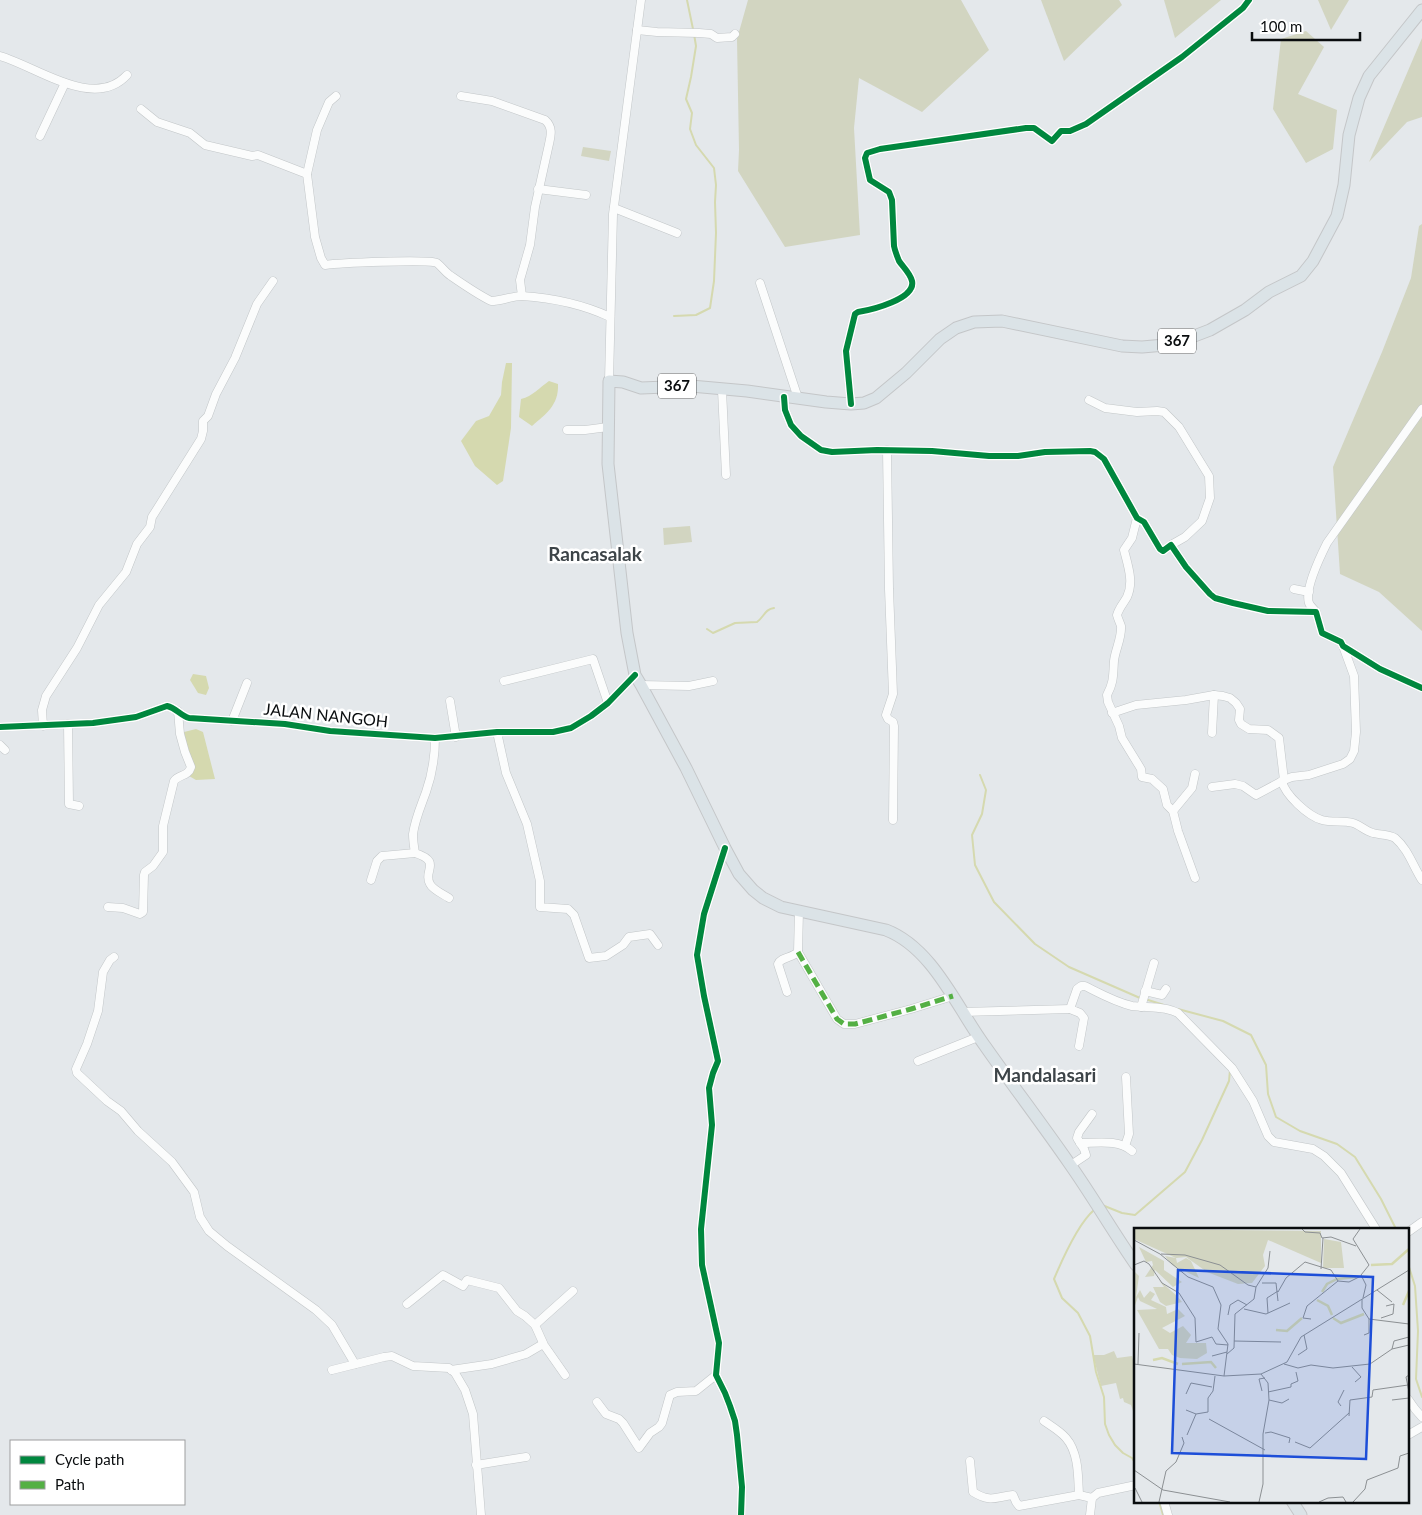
<svg xmlns="http://www.w3.org/2000/svg" width="1422" height="1515" font-family="Lato,sans-serif">
	<style>
		.green { fill: #d2d5c1 }
		.water { fill: #d5d9af }
		.lines { fill: none; stroke-linecap: round; stroke-linejoin: round }
		.stream { stroke: #d5d9af; stroke-width: 2 }
		.minor-casing { stroke: #c2c6c8; stroke-width: 9 }
		.primary-casing { stroke: #c4c6c8; stroke-width: 13 }
		.minor { stroke: #fbfcfc; stroke-width: 8 }
		.primary { stroke: #dbe3e7; stroke-width: 11 }
		.quiet { stroke: #54b044; stroke-width: 5; stroke-dasharray: 10 5; stroke-linecap: butt }
		.cycleway-casing { stroke: #fff; stroke-width: 9 }
		.cycleway { stroke: #00873e; stroke-width: 6 }
		.labels { text-anchor: middle; stroke-width: 5; stroke-linejoin: round; paint-order: stroke }
		.shield { fill: #fff; stroke: #535556; stroke-width: 1 }
		.shield-label { font-size: 15px; font-weight: bold; fill: #090c0e }
		.street-label { font-size: 16px; fill: #090c0e; stroke: #fff }
		.quarter-label { font-size: 19px; font-weight: bold; fill: #3d4448; stroke: #fff }
		.inset-river { fill: none; stroke: #d5d9af; stroke-width: 2.5 }
		.inset-road { fill: none; stroke: #8c9093; stroke-width: 1 }
		.view { fill: #1d4ed8; fill-opacity: 0.15; stroke: #1d4ed8; stroke-width: 2.5 }
		.inset-edge { fill: none; stroke: #090c0e; stroke-width: 2.5 }
	</style>
	<rect width="100%" height="100%" fill="#e4e8eb"/>
	<g class="green">
		<polygon points="748,0 961,0 989,50 922,112 859,78 854,128 860,235 785,247 738,171 739,150 737,39"/>
		<polygon points="1041,0 1119,0 1122,5 1064,61"/>
		<polygon points="1164,0 1221,0 1175,38"/>
		<polygon points="1318,0 1349,0 1331,30"/>
		<polygon points="1306,31 1324,47 1298,94 1337,110 1333,149 1306,163 1273,109 1281,39"/>
		<polygon points="1422,38 1422,117 1407,122 1369,162"/>
		<polygon points="583,147 611,151 609,161 581,156"/>
		<polygon points="1422,224 1422,631 1379,592 1340,574 1333,467 1382,352 1411,278 1419,226"/>
		<polygon points="690,526 692,542 664,545 663,528"/>
		<polygon points="1114,1351 1117,1358 1132,1356 1136,1372 1136,1409 1133,1411 1131,1405 1124,1402 1123,1398 1120,1399 1116,1383 1101,1386 1093,1355 1104,1355"/>
	</g>
	<g class="water">
		<polygon points="506,363 512,363 511,428 503,481 497,485 475,466 461,441 476,421 489,416 501,395 502,382"/>
		<path d="M549,381L558,384C559,405 546,414 532,426L519,417L521,399C533,396 539,388 549,381Z"/>
		<polygon points="193,674 206,676 209,688 206,695 198,693 190,680"/>
		<polygon points="196,729 203,732 215,779 196,780 189,776 188,751 184,732"/>
	</g>
	<g class="lines">
		<g class="stream">
			<polyline points="687,0 693,29"/>
			<polyline points="674,316 696,315 710,308 714,281 716,233 715,202 716,185 714,168 696,145 690,129 692,113 686,99 691,77 696,46 694,34"/>
			<path d="M707,629L713,633L735,623L757,622C764,617 765,609 774,608"/>
			<polyline points="980,775 986,790 982,814 972,835 975,865 994,902 1035,944 1069,967 1140,998"/>
			<polyline points="1145,999 1164,1005"/>
			<polyline points="1178,1009 1223,1021 1251,1035 1266,1065 1268,1094 1276,1117 1300,1131 1337,1144 1355,1157 1381,1199 1396,1229"/>
			<polyline points="1102,1205 1122,1213 1135,1215 1185,1172 1202,1140 1229,1081 1230,1070"/>
			<path d="M1094,1210C1079,1223 1062,1260 1054,1279L1062,1298L1078,1313L1090,1336L1096,1372L1104,1397L1105,1424L1109,1435L1115,1445L1123,1453L1132,1458L1134,1461V1474L1136,1477"/>
			<polyline points="1408,1264 1415,1286 1418,1331 1416,1379 1422,1397"/>
			<polyline points="1159,1501 1163,1515"/>
		</g>
		<defs>
			<g id="minor">
				<polyline points="637,30 657,32 699,33 711,34 717,38 732,37 735,34"/>
				<path d="M0,56C36,66 94,111 127,75"/>
				<path d="M336,96L329,102L317,130L307,174L315,237L321,258L325,265C338,263 429,259 437,263C442,267 446,273 451,276C464,285 477,294 491,301C501,301 512,296 522,296C553,298 582,304 610,317"/>
				<path d="M461,96L492,101L545,120C553,127 551,135 549,144L535,207L530,245L520,280L522,296"/>
				<polyline points="141,109 157,122 190,133 205,145 252,156 258,155 307,174"/>
				<polyline points="40,136 65,83"/>
				<polyline points="538,189 586,195"/>
				<polyline points="614,208 677,233"/>
				<polyline points="760,283 798,398"/>
				<polyline points="609,381 613,214 641,0"/>
				<polyline points="722,390 726,475"/>
				<polyline points="784,397 785,410 791,425 801,436 821,450 832,452 877,450 932,451 989,456 1018,456 1045,452 1090,451 1095,452 1104,459 1137,518 1144,522 1160,549 1163,551 1171,545 1186,567 1210,594 1215,598 1233,603 1268,611 1316,612 1322,633 1341,642 1343,646 1380,669 1422,688"/>
				<polyline points="1089,400 1105,408 1137,412 1157,411 1164,412 1179,427 1209,476 1210,498 1202,521 1185,537 1171,545"/>
				<path d="M851,404L846,351L855,314L858,312C871,310 916,299 912,281C910,273 903,267 899,261C897,256 895,251 894,246L892,200L889,192L870,180L865,158L867,153L880,149L1026,128H1034L1052,141L1061,131H1070L1086,124L1182,57L1243,8L1249,0"/>
				<polyline points="567,430 585,430 608,427"/>
				<polyline points="887,450 889,589 893,694 886,715 888,719 893,722 894,726 893,820"/>
				<path d="M1137,518L1132,538L1124,550C1128,566 1134,582 1127,597C1123,604 1119,608 1117,615C1118,619 1120,623 1121,626C1122,638 1115,650 1114,661C1113,675 1114,682 1107,695L1108,702L1119,726L1122,738L1141,769L1142,777L1152,779L1163,789L1167,805L1173,811L1178,831L1195,878"/>
				<polyline points="1294,589 1309,592"/>
				<path d="M1316,612C1314,609 1310,606 1309,603C1304,589 1321,555 1327,543L1422,409"/>
				<polyline points="504,681 593,659 608,703"/>
				<polyline points="641,685 689,686 713,681"/>
				<polyline points="450,701 456,737"/>
				<polyline points="1112,713 1136,705 1186,700 1214,695 1223,696 1230,698 1236,703 1240,709 1239,720 1241,724 1249,729 1268,730 1279,738 1284,780"/>
				<polyline points="232,721 247,683"/>
				<polyline points="68,724 69,804 79,806"/>
				<polyline points="43,726 42,710 46,696 77,648 99,605 126,572 137,544 150,527 152,517 201,439 203,431 203,421 208,416 216,394 235,358 257,304 273,281"/>
				<path d="M0,727L93,723L136,717L167,706C176,708 180,715 189,718L285,724L330,731L435,738L497,732H553L571,728L591,716L608,703L635,675"/>
				<polyline points="497,732 506,773 527,824 540,881 540,907 568,909 574,915 589,958 606,956 623,945 629,937 650,934 658,945"/>
				<polyline points="1212,733 1214,695"/>
				<path d="M435,738C435,757 432,775 426,792C421,806 415,819 413,834C413,840 414,847 415,853C443,862 422,871 430,884C433,890 443,894 449,898"/>
				<polyline points="0,745 5,750"/>
				<path d="M1282,781C1285,795 1308,816 1322,820C1332,823 1343,820 1353,823C1360,825 1365,831 1373,833C1380,835 1389,834 1395,838C1408,849 1413,866 1422,880"/>
				<polyline points="1212,787 1235,784 1243,786 1256,795 1284,780 1292,777 1309,775 1343,764 1350,759 1354,751 1356,732 1354,676 1343,646"/>
				<polyline points="1173,811 1192,788 1195,774"/>
				<polyline points="725,848 704,914 697,955 704,996 718,1061 713,1073 709,1088 712,1125 701,1229 702,1265 719,1343 716,1375 725,1393 730,1406 735,1421 737,1435 742,1487 741,1515"/>
				<polyline points="371,880 377,861 382,856 415,853"/>
				<path d="M108,907L123,908L140,914L143,912L144,875L145,872L153,866L163,852V826L174,781C179,774 188,777 191,767L185,752L180,734L178,711"/>
				<polyline points="798,952 837,1019 844,1024 855,1024 911,1009 953,996"/>
				<polyline points="114,957 110,960 103,972 98,1011 87,1044 76,1069 77,1073 107,1101 121,1111 138,1131 172,1162 194,1192 200,1217 209,1231 227,1246 316,1310 332,1325 355,1364"/>
				<polyline points="1145,991 1162,995 1166,989"/>
				<path d="M787,992L778,964C781,957 792,958 798,952L799,911"/>
				<polyline points="1141,1007 1154,963"/>
				<polyline points="962,1012 1070,1009"/>
				<path d="M1079,1046L1084,1018L1080,1013L1070,1009L1077,989L1081,986H1085C1101,994 1115,1002 1132,1006C1147,1008 1165,1006 1178,1013L1232,1068L1253,1101L1268,1136L1274,1142L1313,1149L1324,1156L1341,1173L1376,1229"/>
				<polyline points="918,1061 978,1037"/>
				<path d="M1080,1143C1097,1143 1119,1139 1132,1151"/>
				<polyline points="1125,1146 1129,1134 1126,1077"/>
				<polyline points="1071,1165 1086,1155 1084,1149 1077,1138 1079,1132 1092,1114"/>
				<polyline points="1408,1232 1422,1222"/>
				<polyline points="407,1304 443,1275 463,1286 467,1280 499,1288 517,1311 525,1316 535,1325"/>
				<polyline points="332,1370 384,1357 392,1356 413,1366 449,1368 455,1373 465,1390 473,1414 481,1515"/>
				<polyline points="451,1370 492,1364 526,1354 543,1344"/>
				<polyline points="565,1375 544,1345 535,1325 573,1291"/>
				<polyline points="1408,1399 1415,1409 1422,1417"/>
				<polyline points="597,1402 606,1414 619,1419 623,1423 639,1448 650,1433 659,1427 662,1423 670,1395 677,1392 696,1391 716,1375"/>
				<path d="M1044,1421C1051,1426 1060,1431 1066,1438C1079,1453 1078,1477 1079,1495"/>
				<polyline points="1408,1435 1422,1427"/>
				<path d="M970,1461L973,1492C991,1503 995,1497 1013,1495L1016,1502L1019,1506L1079,1495L1092,1498"/>
				<polyline points="476,1465 526,1457"/>
				<polyline points="1164,1501 1168,1515"/>
				<polyline points="1090,1515 1092,1498 1098,1493 1136,1485"/>
			</g>
			<g id="primary">
				<path d="M1136,1265C1113,1232 1093,1197 1069,1163C1042,1124 1013,1086 985,1046C957,1008 933,948 886,930L781,907L763,898L753,890L739,874L725,848L686,768L641,685L635,675L627,633L608,464L609,381L623,382L641,388L691,386L747,391L826,402L851,404L864,403L876,398L906,373L940,339L956,328L974,322L1002,321L1122,346L1142,347L1165,345L1189,338L1210,330L1245,310L1269,292L1301,276L1313,261L1337,216L1344,185L1349,135L1359,98L1369,76L1422,10"/>
				<polyline points="1292,1501 1301,1515"/>
			</g>
		</defs>
		<use href="#minor" class="minor-casing"/>
		<use href="#primary" class="primary-casing"/>
		<use href="#minor" class="minor"/>
		<use href="#primary" class="primary"/>
		<polyline class="quiet" points="798,952 837,1019 844,1024 855,1024 911,1009 953,996"/>
		<defs>
			<g id="cycleway">
				<polyline points="784,397 785,410 791,425 801,436 821,450 832,452 877,450 932,451 989,456 1018,456 1045,452 1090,451 1095,452 1104,459 1137,518 1144,522 1160,549 1163,551 1171,545 1186,567 1210,594 1215,598 1233,603 1268,611 1316,612 1322,633 1341,642 1343,646 1380,669 1422,688"/>
				<path d="M851,404L846,351L855,314L858,312C871,310 916,299 912,281C910,273 903,267 899,261C897,256 895,251 894,246L892,200L889,192L870,180L865,158L867,153L880,149L1026,128H1034L1052,141L1061,131H1070L1086,124L1182,57L1243,8L1249,0"/>
				<path d="M0,727L93,723L136,717L167,706C176,708 180,715 189,718L285,724L330,731L435,738L497,732H553L571,728L591,716L608,703L635,675"/>
				<polyline points="725,848 704,914 697,955 704,996 718,1061 713,1073 709,1088 712,1125 701,1229 702,1265 719,1343 716,1375 725,1393 730,1406 735,1421 737,1435 742,1487 741,1515"/>
			</g>
		</defs>
		<use href="#cycleway" class="cycleway-casing"/>
		<use href="#cycleway" class="cycleway"/>
	</g>
	<g class="labels">
		<g class="shield">
			<rect x="1158" y="328.5" width="38" height="25" rx="4"/>
			<rect x="658" y="373.5" width="38" height="25" rx="4"/>
		</g>
		<g class="shield-label">
			<text x="1177" y="346">367</text>
			<text x="677" y="391">367</text>
		</g>
		<g class="street-label">
			<text transform="translate(326 715) rotate(6)" y="6">JALAN NANGOH</text>
		</g>
		<g class="quarter-label">
			<text x="595" y="561">Rancasalak</text>
			<text x="1045" y="1082">Mandalasari</text>
		</g>
	</g>
	<g transform="translate(1134 1228)">
		<rect width="275" height="275" fill="#e4e8eb"/>
		<path d="M0,1L187,3V35L134,12L129,27L131,38L118,55L104,56L73,44L52,29L42,30L0,11ZM190,11L207,14L210,40H189ZM5,19L30,33V42L48,54L39,59L21,42L20,48L11,49L19,37L18,33L12,34ZM31,28L42,30L43,35L52,30L57,33L65,50L38,37ZM0,43L5,48L2,69L6,62L10,70L16,63L21,66L17,72L32,79L33,86L44,81L51,88L28,100L36,105L49,98L57,107L52,115H72L73,125L63,131L46,130L38,127L34,121H25L3,82L23,81L6,73L4,69L0,80ZM25,52L43,68L48,74L32,78L26,74L19,59H30Z" fill="#d2d5c1"/>
		<path class="inset-river" d="M237,37L258,36L275,21M188,64L193,56L203,51L222,49M183,72L194,78L198,87M269,77L275,63M199,90L207,95L230,86M142,102L153,103L168,90M19,132L28,130L44,136M48,136L77,134L82,140"/>
		<path class="inset-road" d="M168,1L171,4L186,5L188,10L197,9L222,18M226,1L219,11L235,37L227,47L232,57L229,70M0,12L26,26L54,49L79,59L87,77L84,101L94,116L90,148L127,146L153,134L167,109L275,42M27,26L51,27L86,37L114,57L122,59M0,37L10,33L15,36L28,55L45,65L61,90L62,114L78,109L82,116L94,117M187,41L189,10M128,55H142L144,73M243,62L258,74M144,64L152,50L171,34L197,42L204,53L215,54L227,48M228,71V80L235,91L275,96M110,81L132,86L156,75M134,85L133,70L144,63M94,87L96,77L104,72L113,77M247,90L259,86L260,76L252,78M177,91L169,90L173,78L204,53M230,107L235,105V91M100,113L147,114M258,121L260,113L275,109M93,126L100,120L101,86L120,71L122,59L134,40L136,23M164,127L173,121L170,107M78,128L93,124M0,136L90,148M4,136L5,105M150,136L164,140L177,137L199,140L236,136L258,121L275,117M218,139L227,149L221,154M275,147L272,149L275,164M128,163L125,151L131,150M134,164L157,159V156L164,153L162,144M52,166L57,155L78,159M135,172L148,175L155,171M258,172L275,170M207,178L204,174L210,162M52,182L62,186L74,184V170L79,163L81,148M215,188L216,172L238,169L239,162L274,157M75,191L131,222M131,205L137,204L156,210L155,215M53,207L62,186M161,214L176,220L215,185M0,242L29,262L96,274M1,260L8,274M25,274L32,243L42,234L50,215L48,209M125,274L129,256V206L135,172L134,155L127,146M185,274L194,270L209,269L212,274M219,274L231,261L233,252L264,240L266,228L275,225"/>
		<path class="view" d="M44,42L239,49L232,231L38,225Z"/>
		<rect width="275" height="275" class="inset-edge"/>
	</g>
	<rect x="10" y="1440" width="175" height="65" fill="#ffffff" stroke="#9d9e9f"/>
	<rect x="20" y="1456" width="25" height="8" fill="#00873e" stroke="#9d9e9f"/>
	<text x="55" y="1465" font-size="15" fill="#090c0e">Cycle path</text>
	<rect x="20" y="1481" width="25" height="8" fill="#54b044" stroke="#9d9e9f"/>
	<text x="55" y="1490" font-size="15" fill="#090c0e">Path</text>
	<path d="M1252 32v8h108v-8" fill="none" stroke="#090c0e" stroke-width="2.5"/>
	<text x="1260" y="32" font-size="15" fill="#090c0e" stroke="#ffffff" stroke-width="4" paint-order="stroke">100 m</text>
</svg>
